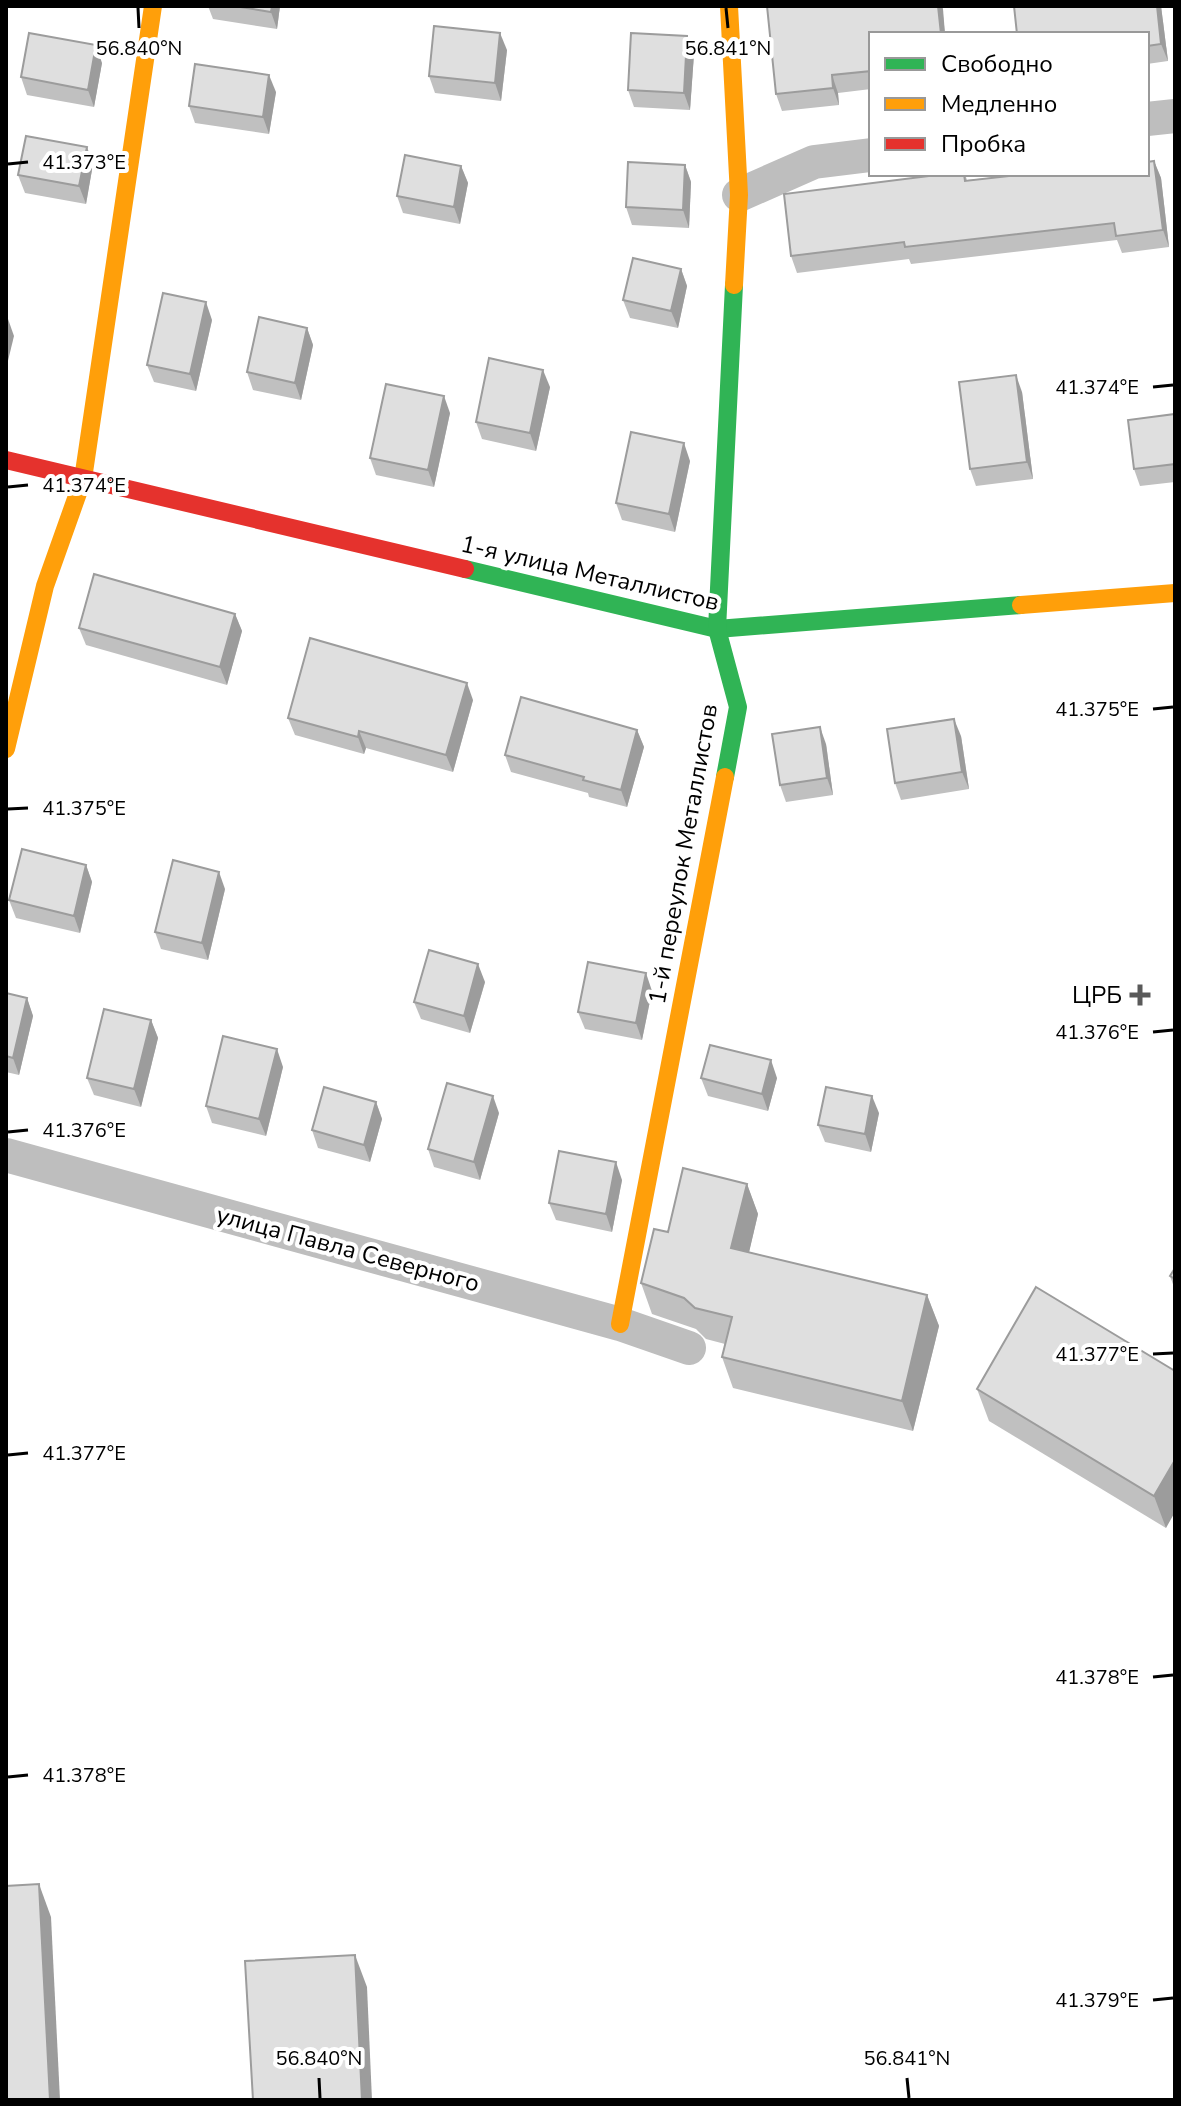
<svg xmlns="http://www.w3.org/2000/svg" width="1181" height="2106" font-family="'Nunito Sans',sans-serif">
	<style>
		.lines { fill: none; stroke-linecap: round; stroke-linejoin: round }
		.street { stroke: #bebebe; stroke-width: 34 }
		.fast { stroke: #30b455; stroke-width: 18 }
		.slow { stroke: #ff9f0a; stroke-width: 18 }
		.jam { stroke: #e5322d; stroke-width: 18 }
		.wall { fill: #c0c0c0 }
		.shaded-wall { fill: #9c9c9c }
		.building { fill: #dfdfdf; stroke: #9c9c9c; stroke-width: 2 }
		.ticks { fill: none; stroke: #000; stroke-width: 3 }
		.poi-dot { fill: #595959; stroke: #fff; stroke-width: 3 }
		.labels { text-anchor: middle; stroke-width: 8; stroke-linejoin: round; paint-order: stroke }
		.street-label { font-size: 24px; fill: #000; stroke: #fff }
		.poi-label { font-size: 24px; fill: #000; stroke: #fff; text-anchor: end }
		.ticks-label { font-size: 20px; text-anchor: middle; fill: #000; stroke: #fff; stroke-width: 8; stroke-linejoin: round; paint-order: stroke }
	</style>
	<rect width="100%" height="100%" fill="#fff"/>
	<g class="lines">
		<g class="street">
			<polyline points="1147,119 1175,116"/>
			<polyline points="739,195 814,162 871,155"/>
			<polyline points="6,1155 620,1324 689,1348"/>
		</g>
		<g class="fast">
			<polyline points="465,569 717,629 1021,605"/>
			<polyline points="725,777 738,707 717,629 734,285"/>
		</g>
		<g class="slow">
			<polyline points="729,6 739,195 734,285"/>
			<polyline points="1021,605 1175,593"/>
			<polyline points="6,749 45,586 83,479 153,6"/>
			<polyline points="620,1324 725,777"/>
		</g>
		<polyline class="jam" points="6,460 465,569"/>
	</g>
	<g class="wall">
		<polygon points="208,6 280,6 277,29 213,19"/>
		<polygon points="767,6 942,6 945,34 871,34 871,89 838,93 839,105 782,111 776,94"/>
		<polygon points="1161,6 1168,61 1147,64 1147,34"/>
		<polygon points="687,36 694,54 690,110 634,107 628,90"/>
		<polygon points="507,50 501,101 435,93 429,76"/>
		<polygon points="102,63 94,107 27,95 21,77"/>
		<polygon points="276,92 269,134 195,123 189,106"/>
		<polygon points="1154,161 1161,178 1169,247 1122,253 1117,240 911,264 909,259 797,273 791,256 965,174 967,180"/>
		<polygon points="93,164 86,204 25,193 18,175"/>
		<polygon points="685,165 691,182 689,228 632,225 626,207"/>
		<polygon points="461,166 468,183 460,224 403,213 397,196"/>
		<polygon points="681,269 687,286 678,328 630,318 623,300"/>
		<polygon points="212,320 196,391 154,382 147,365"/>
		<polygon points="307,328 313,345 301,400 253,390 247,372"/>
		<polygon points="550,387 536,451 482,439 476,422"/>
		<polygon points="1022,392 1033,479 976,486 970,469"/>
		<polygon points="450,413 434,487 376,475 370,458"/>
		<polygon points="1175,414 1175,482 1140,486 1134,469"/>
		<polygon points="690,461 675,532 622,520 616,503"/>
		<polygon points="235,614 242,631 227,685 86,645 79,628"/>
		<polygon points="473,700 453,772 366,748 364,754 295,735 288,718"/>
		<polygon points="637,730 644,747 627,807 589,797 588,793 511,772 505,755"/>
		<polygon points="961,736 969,789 901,800 895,783"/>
		<polygon points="826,744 833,795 786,802 780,785"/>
		<polygon points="86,865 92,882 80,933 16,918 9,900"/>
		<polygon points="225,889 208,960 161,949 155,932"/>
		<polygon points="485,982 470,1033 421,1019 414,1002"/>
		<polygon points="652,991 642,1040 585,1029 578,1012"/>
		<polygon points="6,993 27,998 33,1016 19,1075 6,1072"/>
		<polygon points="151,1020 158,1038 141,1107 94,1095 87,1078"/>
		<polygon points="283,1067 266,1136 212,1123 206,1106"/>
		<polygon points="701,1078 777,1078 768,1111 708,1096"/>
		<polygon points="376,1102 382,1119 370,1162 318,1148 312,1130"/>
		<polygon points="499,1113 480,1180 434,1167 428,1149"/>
		<polygon points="879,1113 871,1152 825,1142 818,1125"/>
		<polygon points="622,1180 612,1232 556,1220 549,1203"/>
		<polygon points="747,1184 758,1214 749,1252 927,1295 939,1326 913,1431 733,1388 722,1357 725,1344 706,1339 696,1329 652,1314 641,1283 668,1232"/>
		<polygon points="1175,1268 1175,1290 1170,1276"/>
		<polygon points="1175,1371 1166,1528 989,1421 977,1389"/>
	</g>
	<g class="shaded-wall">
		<polygon points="272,6 280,6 277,29 271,12"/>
		<polygon points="938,6 942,6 943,9 945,34 941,34"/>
		<polygon points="1157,6 1161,6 1168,61 1161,44"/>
		<polygon points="500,33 507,50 501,101 495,83"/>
		<polygon points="687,36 694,54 690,110 684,93"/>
		<polygon points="96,45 102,63 94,107 88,90"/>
		<polygon points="269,75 276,92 269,134 263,117"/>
		<polygon points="832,75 838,93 839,105 833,88"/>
		<polygon points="87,147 93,164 86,204 79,186"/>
		<polygon points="1154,161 1161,178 1169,247 1163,230"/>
		<polygon points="685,165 691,182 689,228 683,210"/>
		<polygon points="461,166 468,183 460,224 454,207"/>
		<polygon points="681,269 687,286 678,328 671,311"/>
		<polygon points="206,302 212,320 196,391 190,374"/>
		<polygon points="8,319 14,336 6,369 6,327"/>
		<polygon points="307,328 313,345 301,400 295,383"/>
		<polygon points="543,370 550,387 536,451 530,433"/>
		<polygon points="1016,375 1022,392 1033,479 1027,462"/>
		<polygon points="444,396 450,413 434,487 428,470"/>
		<polygon points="684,443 690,461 675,532 669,514"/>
		<polygon points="235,614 242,631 227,685 220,667"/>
		<polygon points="467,683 473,700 453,772 446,755"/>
		<polygon points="954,719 961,736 969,789 962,772"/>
		<polygon points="820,727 826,744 833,795 827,778"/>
		<polygon points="637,730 644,747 627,807 621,790"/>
		<polygon points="359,731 366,748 364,754 358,737"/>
		<polygon points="86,865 92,882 80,933 74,916"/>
		<polygon points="219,872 225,889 208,960 202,943"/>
		<polygon points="478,964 485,982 470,1033 464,1016"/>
		<polygon points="646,973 652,991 642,1040 636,1023"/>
		<polygon points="27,998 33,1016 19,1075 13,1058"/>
		<polygon points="151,1020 158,1038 141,1107 134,1089"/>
		<polygon points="277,1049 283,1067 266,1136 259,1119"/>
		<polygon points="771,1060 777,1078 768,1111 762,1094"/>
		<polygon points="493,1096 499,1113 480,1180 474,1162"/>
		<polygon points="872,1096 879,1113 871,1152 865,1134"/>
		<polygon points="376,1102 382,1119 370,1162 364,1145"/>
		<polygon points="616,1162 622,1180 612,1232 606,1214"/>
		<polygon points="747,1184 758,1214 743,1278 731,1248"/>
		<polygon points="927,1295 939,1326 913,1431 902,1401"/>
		<polygon points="1175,1460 1175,1512 1166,1528 1154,1496"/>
		<polygon points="39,1884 51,1917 60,2100 50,2100"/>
		<polygon points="355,1955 367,1987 372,2100 362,2100"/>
	</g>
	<g class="building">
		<polygon points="234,6 272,6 271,12"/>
		<polygon points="767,6 938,6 941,34 871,34 871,71 832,75 833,88 776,94"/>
		<polygon points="1014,6 1157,6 1161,44 1147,46 1147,34 1017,34"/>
		<polygon points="434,26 500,33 495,83 429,76"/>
		<polygon points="29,33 96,45 88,90 21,77"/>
		<polygon points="631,33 687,36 684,93 628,90"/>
		<polygon points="195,64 269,75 263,117 189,106"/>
		<polygon points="26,136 87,147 79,186 18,175"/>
		<polygon points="405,155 461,166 454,207 397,196"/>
		<polygon points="1154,161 1163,230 1116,236 1114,223 905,247 904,242 791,256 784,194 945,174 964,174 965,181 1028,174 1147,174 1147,162"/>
		<polygon points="628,162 685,165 683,210 626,207"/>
		<polygon points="633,258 681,269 671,311 623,300"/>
		<polygon points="163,293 206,302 190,374 147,365"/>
		<polygon points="259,317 307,328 295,383 247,372"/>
		<polygon points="489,358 543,370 530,433 476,422"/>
		<polygon points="1016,375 1027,462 970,469 959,382"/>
		<polygon points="386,384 444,396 428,470 370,458"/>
		<polygon points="1175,414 1175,464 1134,469 1128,420"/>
		<polygon points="631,432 684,443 669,514 616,503"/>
		<polygon points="94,574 235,614 220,667 79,628"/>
		<polygon points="310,638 467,683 446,755 359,731 358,737 288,718"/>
		<polygon points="521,697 637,730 621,790 583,780 584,777 505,755"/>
		<polygon points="954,719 962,772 895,783 887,729"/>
		<polygon points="820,727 827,778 780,785 772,734"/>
		<polygon points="22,849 86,865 74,916 9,900"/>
		<polygon points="173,860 219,872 202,943 155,932"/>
		<polygon points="429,950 478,964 464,1016 414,1002"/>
		<polygon points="588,962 646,973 636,1023 578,1012"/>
		<polygon points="6,993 27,998 13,1058 6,1056"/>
		<polygon points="104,1009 151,1020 134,1089 87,1078"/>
		<polygon points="223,1036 277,1049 259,1119 206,1106"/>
		<polygon points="710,1045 771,1060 762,1094 701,1078"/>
		<polygon points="447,1083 493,1096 474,1162 428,1149"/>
		<polygon points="324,1087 376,1102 364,1145 312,1130"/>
		<polygon points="826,1087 872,1096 865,1134 818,1125"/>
		<polygon points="559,1151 616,1162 606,1214 549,1203"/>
		<polygon points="683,1168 747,1184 731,1248 927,1295 902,1401 722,1357 732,1317 695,1308 684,1298 641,1283 654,1229 668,1232"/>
		<polygon points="1175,1268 1175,1279 1170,1276"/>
		<polygon points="1036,1287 1175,1371 1175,1460 1154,1496 977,1389"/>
		<polygon points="39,1884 50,2100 6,2100 6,1886"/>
		<polygon points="355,1955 362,2100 253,2100 245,1961"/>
	</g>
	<path class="ticks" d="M138,8L139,28M726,8L728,28M8,164L28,162M1153,387L1173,385M8,487L28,485M1153,709L1173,707M8,809L28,808M1153,1032L1173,1030M8,1132L28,1130M1153,1354L1173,1353M8,1455L28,1453M1153,1677L1173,1675M8,1777L28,1775M1153,2000L1173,1998M319,2078L320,2098M907,2078L909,2098"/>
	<path class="poi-dot" d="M1136 983h8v8h8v8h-8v8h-8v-8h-8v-8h8z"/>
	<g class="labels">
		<g class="street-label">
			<text transform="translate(590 573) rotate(13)" y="8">1-я улица Металлистов</text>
			<text transform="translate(683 854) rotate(-80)" y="8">1-й переулок Металлистов</text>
			<text transform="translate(348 1249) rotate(15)" y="8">улица Павла Северного</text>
		</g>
		<g class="poi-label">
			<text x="1122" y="1003">ЦРБ</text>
		</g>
	</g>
	<g class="ticks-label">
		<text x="139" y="55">56.840°N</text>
		<text x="728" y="55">56.841°N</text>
		<text x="84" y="169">41.373°E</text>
		<text x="1097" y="394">41.374°E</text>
		<text x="84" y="492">41.374°E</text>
		<text x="1097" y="716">41.375°E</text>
		<text x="84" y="815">41.375°E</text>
		<text x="1097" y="1039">41.376°E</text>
		<text x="84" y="1137">41.376°E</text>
		<text x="1097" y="1361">41.377°E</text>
		<text x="84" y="1460">41.377°E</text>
		<text x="1097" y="1684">41.378°E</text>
		<text x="84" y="1782">41.378°E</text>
		<text x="1097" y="2007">41.379°E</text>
		<text x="319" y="2065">56.840°N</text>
		<text x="907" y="2065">56.841°N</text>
	</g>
	<rect width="1181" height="2106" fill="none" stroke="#000000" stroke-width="16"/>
	<rect x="869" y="32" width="280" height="144" fill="#ffffff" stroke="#999999" stroke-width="2"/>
	<rect x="885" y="58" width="40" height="12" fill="#30b455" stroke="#999999" stroke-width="2"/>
	<text x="941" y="72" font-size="24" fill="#000000">Свободно</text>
	<rect x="885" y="98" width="40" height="12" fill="#ff9f0a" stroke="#999999" stroke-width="2"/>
	<text x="941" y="112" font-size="24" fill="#000000">Медленно</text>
	<rect x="885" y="138" width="40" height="12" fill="#e5322d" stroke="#999999" stroke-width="2"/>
	<text x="941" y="152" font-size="24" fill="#000000">Пробка</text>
</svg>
